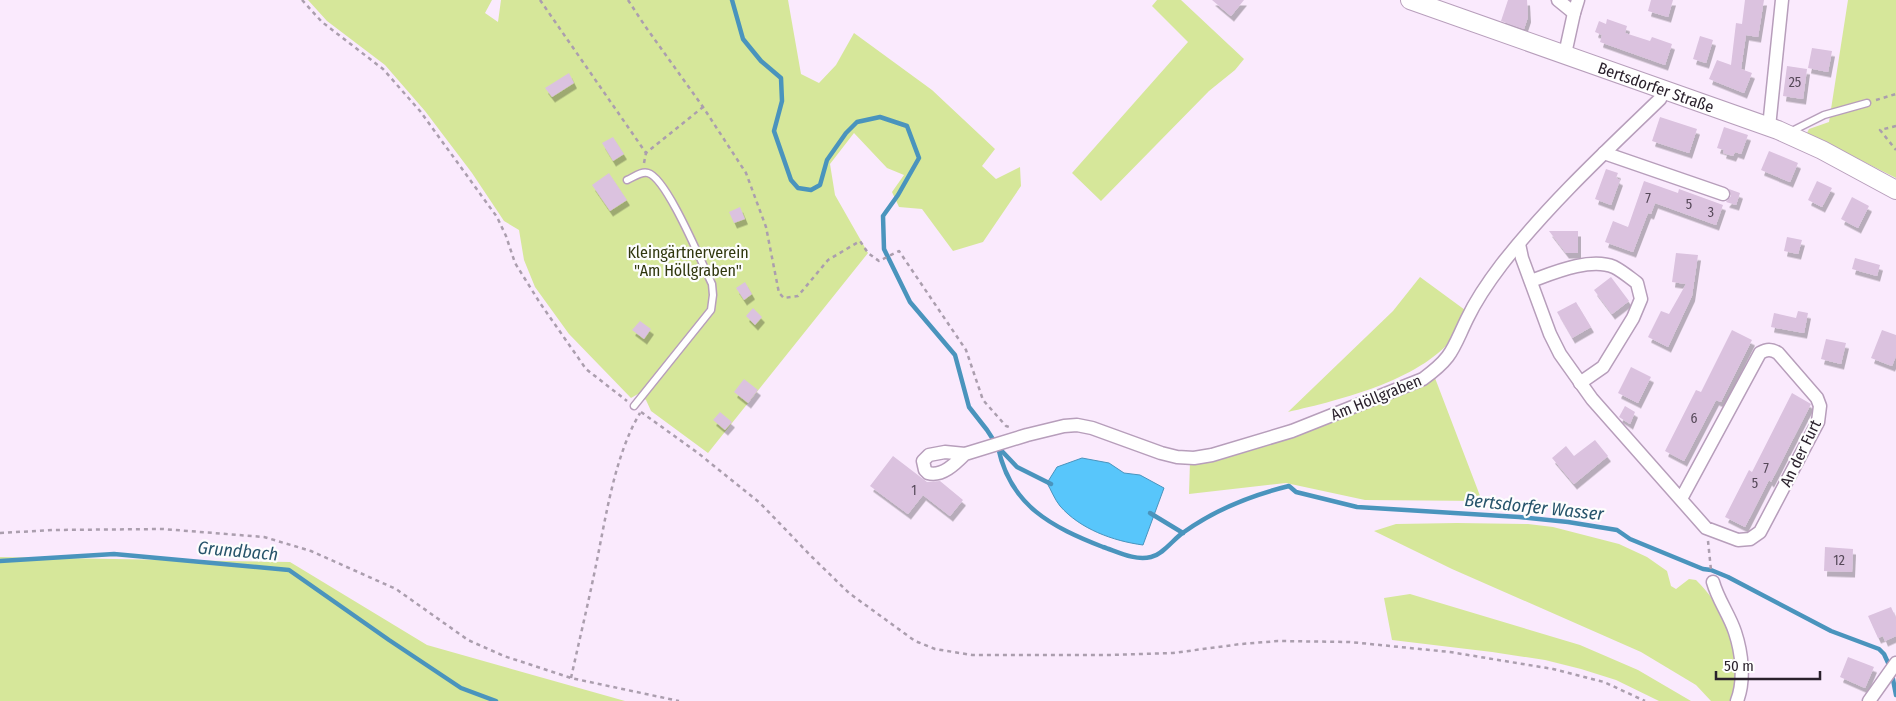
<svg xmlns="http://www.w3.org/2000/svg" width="1896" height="701" font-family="'Fira Sans Condensed',sans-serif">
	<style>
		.green { fill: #d6e79a }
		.water { fill: #58c6fb; stroke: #4a94bd }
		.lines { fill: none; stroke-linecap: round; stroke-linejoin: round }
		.stream { stroke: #4a94bd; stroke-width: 4.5 }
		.building { fill: #dbc2df; filter: url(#shadow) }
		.service-casing { stroke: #b79ebb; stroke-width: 9 }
		.minor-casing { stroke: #b79ebb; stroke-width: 15 }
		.secondary-casing { stroke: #b79ebb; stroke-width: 20 }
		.path { stroke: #ab9eae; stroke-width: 2.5; stroke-dasharray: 4 4; stroke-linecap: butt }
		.service { stroke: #fff; stroke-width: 6 }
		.minor { stroke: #fff; stroke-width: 12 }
		.secondary { stroke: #fff; stroke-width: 18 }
		.labels { text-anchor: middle; stroke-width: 4.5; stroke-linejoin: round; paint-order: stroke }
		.number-label { font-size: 14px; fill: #564959 }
		.street-label { font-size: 16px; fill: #2a212c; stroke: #fdfdfd }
		.park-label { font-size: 16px; fill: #30370e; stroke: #fdfdfd }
		.water-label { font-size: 18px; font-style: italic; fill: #27546b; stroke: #fdfdfd }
	</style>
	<defs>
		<filter id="shadow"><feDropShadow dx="3" dy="5.5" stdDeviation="0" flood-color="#0004"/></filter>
	</defs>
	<rect width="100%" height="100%" fill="#faeafd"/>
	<g class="green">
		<polygon points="308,0 492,0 485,13 498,22 501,0 788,0 801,74 819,83 836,65 854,33 932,90 995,149 982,166 996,179 1020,167 1021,186 983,242 953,251 922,209 899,207 892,192 904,175 887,168 854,133 830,164 835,195 868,253 708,453 651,411 646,400 638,394 631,398 569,334 535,287 524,260 519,230 504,221 472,173 425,111 385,65 327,21"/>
		<polygon points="1157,0 1181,0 1244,59 1235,70 1209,91 1101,201 1072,173 1188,42 1152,6"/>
		<polygon points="1848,0 1896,0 1896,178 1807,133 1809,129 1829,122"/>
		<path d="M1420,277L1465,310C1463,317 1461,326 1457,332C1427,379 1340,400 1288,412L1393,311Z"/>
		<polygon points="1435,378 1482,501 1365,500 1286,483 1189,494 1190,461 1406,392"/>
		<path d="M1457,523L1528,524L1553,527L1619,544L1647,557L1667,571L1671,586L1676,589L1689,579L1696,580C1722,606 1740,640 1739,678C1739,685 1735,694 1734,701H1711L1696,685L1641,652L1452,569L1374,531L1396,524Z"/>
		<polygon points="0,557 290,562 427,645 625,701 0,701"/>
		<polygon points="1410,594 1580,645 1638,670 1691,701 1659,701 1616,680 1581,669 1545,660 1492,652 1392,640 1384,598"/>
	</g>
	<path class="water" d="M1082,458L1109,463L1124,473L1140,475L1164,488L1143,545C1113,541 1080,529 1060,506C1055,500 1051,490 1047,483L1057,467Z"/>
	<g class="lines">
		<g class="stream">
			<polyline points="732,0 743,39 761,61 781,78 782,101 774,131 791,180 798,188 811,190 820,185 827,160 846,133 857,122 880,117 907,126 919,158 898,195 883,216 884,249 910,302 955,355 969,407 987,430 998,447 1017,467 1051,484"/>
			<path d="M998,447C1010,506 1052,527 1103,547C1118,552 1135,561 1151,557C1164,554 1173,539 1184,532C1215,510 1252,495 1289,486L1296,492L1357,507L1519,517L1568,522L1617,530L1630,539L1703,569L1711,570L1728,577L1831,631L1879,649L1884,654L1890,667"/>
			<polyline points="1150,513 1183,533"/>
			<polyline points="0,561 114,554 289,570 389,640 461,688 496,701"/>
			<polyline points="1892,674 1896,695"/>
		</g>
	</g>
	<g class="building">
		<polygon points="1212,0 1244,0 1231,16"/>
		<polygon points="1508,0 1527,0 1528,17 1524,29 1501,21"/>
		<polygon points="1651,0 1673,0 1668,17 1648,11"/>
		<polygon points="1745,0 1764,0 1758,37 1746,35 1741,69 1752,73 1744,93 1709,79 1717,60 1731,65 1736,23 1742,24"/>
		<polygon points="1607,19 1627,26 1625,33 1650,41 1652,37 1672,44 1665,65 1600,42 1602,35 1595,32 1599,21 1606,24"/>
		<polygon points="1700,36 1713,40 1706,63 1693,59"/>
		<polygon points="1812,48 1832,51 1828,72 1808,68"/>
		<polygon points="1787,66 1807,69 1803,99 1783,96"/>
		<polygon points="569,73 574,83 552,97 545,88"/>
		<polygon points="1660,117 1697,129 1689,153 1652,141"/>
		<polygon points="1724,127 1748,135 1741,154 1735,152 1733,156 1723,153 1724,150 1717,148"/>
		<polygon points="613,137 624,154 613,161 602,143"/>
		<polygon points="1769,151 1798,163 1790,182 1761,170"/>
		<polygon points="1606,169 1618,173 1616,178 1620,180 1611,205 1595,199"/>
		<polygon points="609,173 627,200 610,211 592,185"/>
		<polygon points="1644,181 1678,193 1679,189 1723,205 1716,225 1655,203 1651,214 1648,213 1633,252 1605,242 1613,221 1628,227"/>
		<polygon points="1817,181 1832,188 1822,207 1808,200"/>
		<polygon points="1729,189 1740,193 1736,205 1726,202 1731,196"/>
		<polygon points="1852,197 1869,206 1858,228 1841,219"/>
		<polygon points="740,207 745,219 734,223 729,212"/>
		<polygon points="1549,231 1578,231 1578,253 1566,253"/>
		<polygon points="1787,237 1802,240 1798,254 1784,251"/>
		<polygon points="1676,253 1698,255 1692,296 1668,347 1648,337 1661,311 1669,314 1686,284 1672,282"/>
		<polygon points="1855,258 1880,265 1877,276 1852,269"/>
		<polygon points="1611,277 1629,301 1612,314 1594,290"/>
		<polygon points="745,282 752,294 744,300 736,288"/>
		<polygon points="1576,302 1591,327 1572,338 1557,312"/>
		<polygon points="753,308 762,317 755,325 746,316"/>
		<polygon points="1798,311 1808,313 1804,333 1771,327 1774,313 1796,318"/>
		<polygon points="640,321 651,329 644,339 632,330"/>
		<polygon points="1732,330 1752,340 1721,402 1716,400 1684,461 1665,451 1696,390 1701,392"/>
		<polygon points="1882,330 1896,335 1896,356 1892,366 1871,358"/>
		<polygon points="1826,339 1846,343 1841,364 1821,359"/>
		<polygon points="1631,367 1651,377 1638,403 1618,393"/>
		<polygon points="744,379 758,390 748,403 734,392"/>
		<polygon points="1792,393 1811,404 1771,482 1769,480 1745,527 1725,517 1749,470 1752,472"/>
		<polygon points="1625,406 1635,412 1630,424 1619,417"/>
		<polygon points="720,412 732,422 725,430 713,420"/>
		<polygon points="1595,440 1608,456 1574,484 1552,458 1566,446 1574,456"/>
		<polygon points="893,456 927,482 940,481 963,500 950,516 923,495 908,514 870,486"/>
		<polygon points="1825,547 1853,549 1852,572 1824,571"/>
		<polygon points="1891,607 1896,618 1896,636 1885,641 1883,636 1878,638 1868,616"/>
		<polygon points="1848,657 1874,667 1865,688 1840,677"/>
	</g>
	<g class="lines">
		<defs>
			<g id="service">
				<polyline points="1790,132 1824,115 1867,103"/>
				<path d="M627,180C634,177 641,171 648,173C667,178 702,264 712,284L713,295L711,310L634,406"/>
			</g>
			<g id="minor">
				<polyline points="1558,0 1574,13"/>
				<polyline points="1565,54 1574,13 1578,0"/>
				<polyline points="1769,127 1782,0"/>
				<polyline points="1604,153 1723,194"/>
				<path d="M1519,244L1522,258L1550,334L1560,354L1592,399L1706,528L1738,540L1750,539L1760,532L1818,422L1820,406L1817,398L1778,353C1771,349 1767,349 1760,353L1681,499"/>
				<path d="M1531,281C1553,273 1590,257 1614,267C1622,271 1629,277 1637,283L1641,299L1633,318L1603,367L1580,383"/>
				<path d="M965,454C955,464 942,477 928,473L925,470L923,461L929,455L945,452L965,454L1027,435L1064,426L1077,425L1092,428L1161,453L1177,457L1194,458L1212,455L1292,431L1423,379C1453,357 1452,350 1467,319C1476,300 1489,281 1502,264C1549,204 1605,152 1660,99L1664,89"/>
				<path d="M1713,582C1718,600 1729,614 1735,632C1742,653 1745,680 1737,701"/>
				<polyline points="1869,701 1896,663"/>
			</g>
			<g id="secondary">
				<path id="s1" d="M1410,0L1778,130L1822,150L1896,190"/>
			</g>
		</defs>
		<use href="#service" class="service-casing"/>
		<use href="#minor" class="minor-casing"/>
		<use href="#secondary" class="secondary-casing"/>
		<g class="path">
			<polyline points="302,0 322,22 383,69 420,111 497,217 506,236 515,263 540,303 586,369 627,401"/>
			<polyline points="540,0 646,153 703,107"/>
			<polyline points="628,0 645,26 703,107 746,173 766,227 779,293 784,298 798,296 828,260 860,241 868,253 879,261 899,251 966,350 983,400 1006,426 1009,427"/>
			<polyline points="1876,100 1896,94"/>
			<polyline points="1896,126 1880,130 1896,150"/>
			<polyline points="644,163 646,153"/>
			<polyline points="641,412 698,453 760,503 812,557 849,593 915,641 935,649 972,655 1111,655 1173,653 1241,644 1278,641 1350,642 1450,652 1553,669 1604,682 1645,701"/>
			<polyline points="0,533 53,530 163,529 264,537 311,551 396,589 468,640 504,656 571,678 679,701"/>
			<polyline points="1708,541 1711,570"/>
			<path d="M571,678C580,637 590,596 598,555C607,510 616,453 640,413"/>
		</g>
		<use href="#service" class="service"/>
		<use href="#minor" class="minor"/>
		<use href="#secondary" class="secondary"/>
	</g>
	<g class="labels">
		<g class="number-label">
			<text x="1795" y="87">25</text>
			<text x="1648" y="203">7</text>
			<text x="1689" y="209">5</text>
			<text x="1711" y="217">3</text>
			<text x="1694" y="423">6</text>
			<text x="1766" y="473">7</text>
			<text x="1755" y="488">5</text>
			<text x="914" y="495">1</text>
			<text x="1839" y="565">12</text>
		</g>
		<g class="street-label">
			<text dy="6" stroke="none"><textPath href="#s1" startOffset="261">Bertsdorfer Straße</textPath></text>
			<text transform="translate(1376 397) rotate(-22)" y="6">Am Höllgraben</text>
			<text transform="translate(1800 453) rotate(-64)" y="6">An der Furt</text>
		</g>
		<g class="park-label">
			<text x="688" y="258">Kleingärtnerverein<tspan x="688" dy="18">"Am Höllgraben"</tspan></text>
		</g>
		<g class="water-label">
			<text transform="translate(1534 507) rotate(6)" y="6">Bertsdorfer Wasser</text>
			<text transform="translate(238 551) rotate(5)" y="6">Grundbach</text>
		</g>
	</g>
	<path d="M1716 671v8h104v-8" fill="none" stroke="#2a212c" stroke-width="2.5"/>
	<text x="1724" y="671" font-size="15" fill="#2a212c" stroke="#fdfdfd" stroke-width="4" paint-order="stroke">50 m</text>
</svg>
